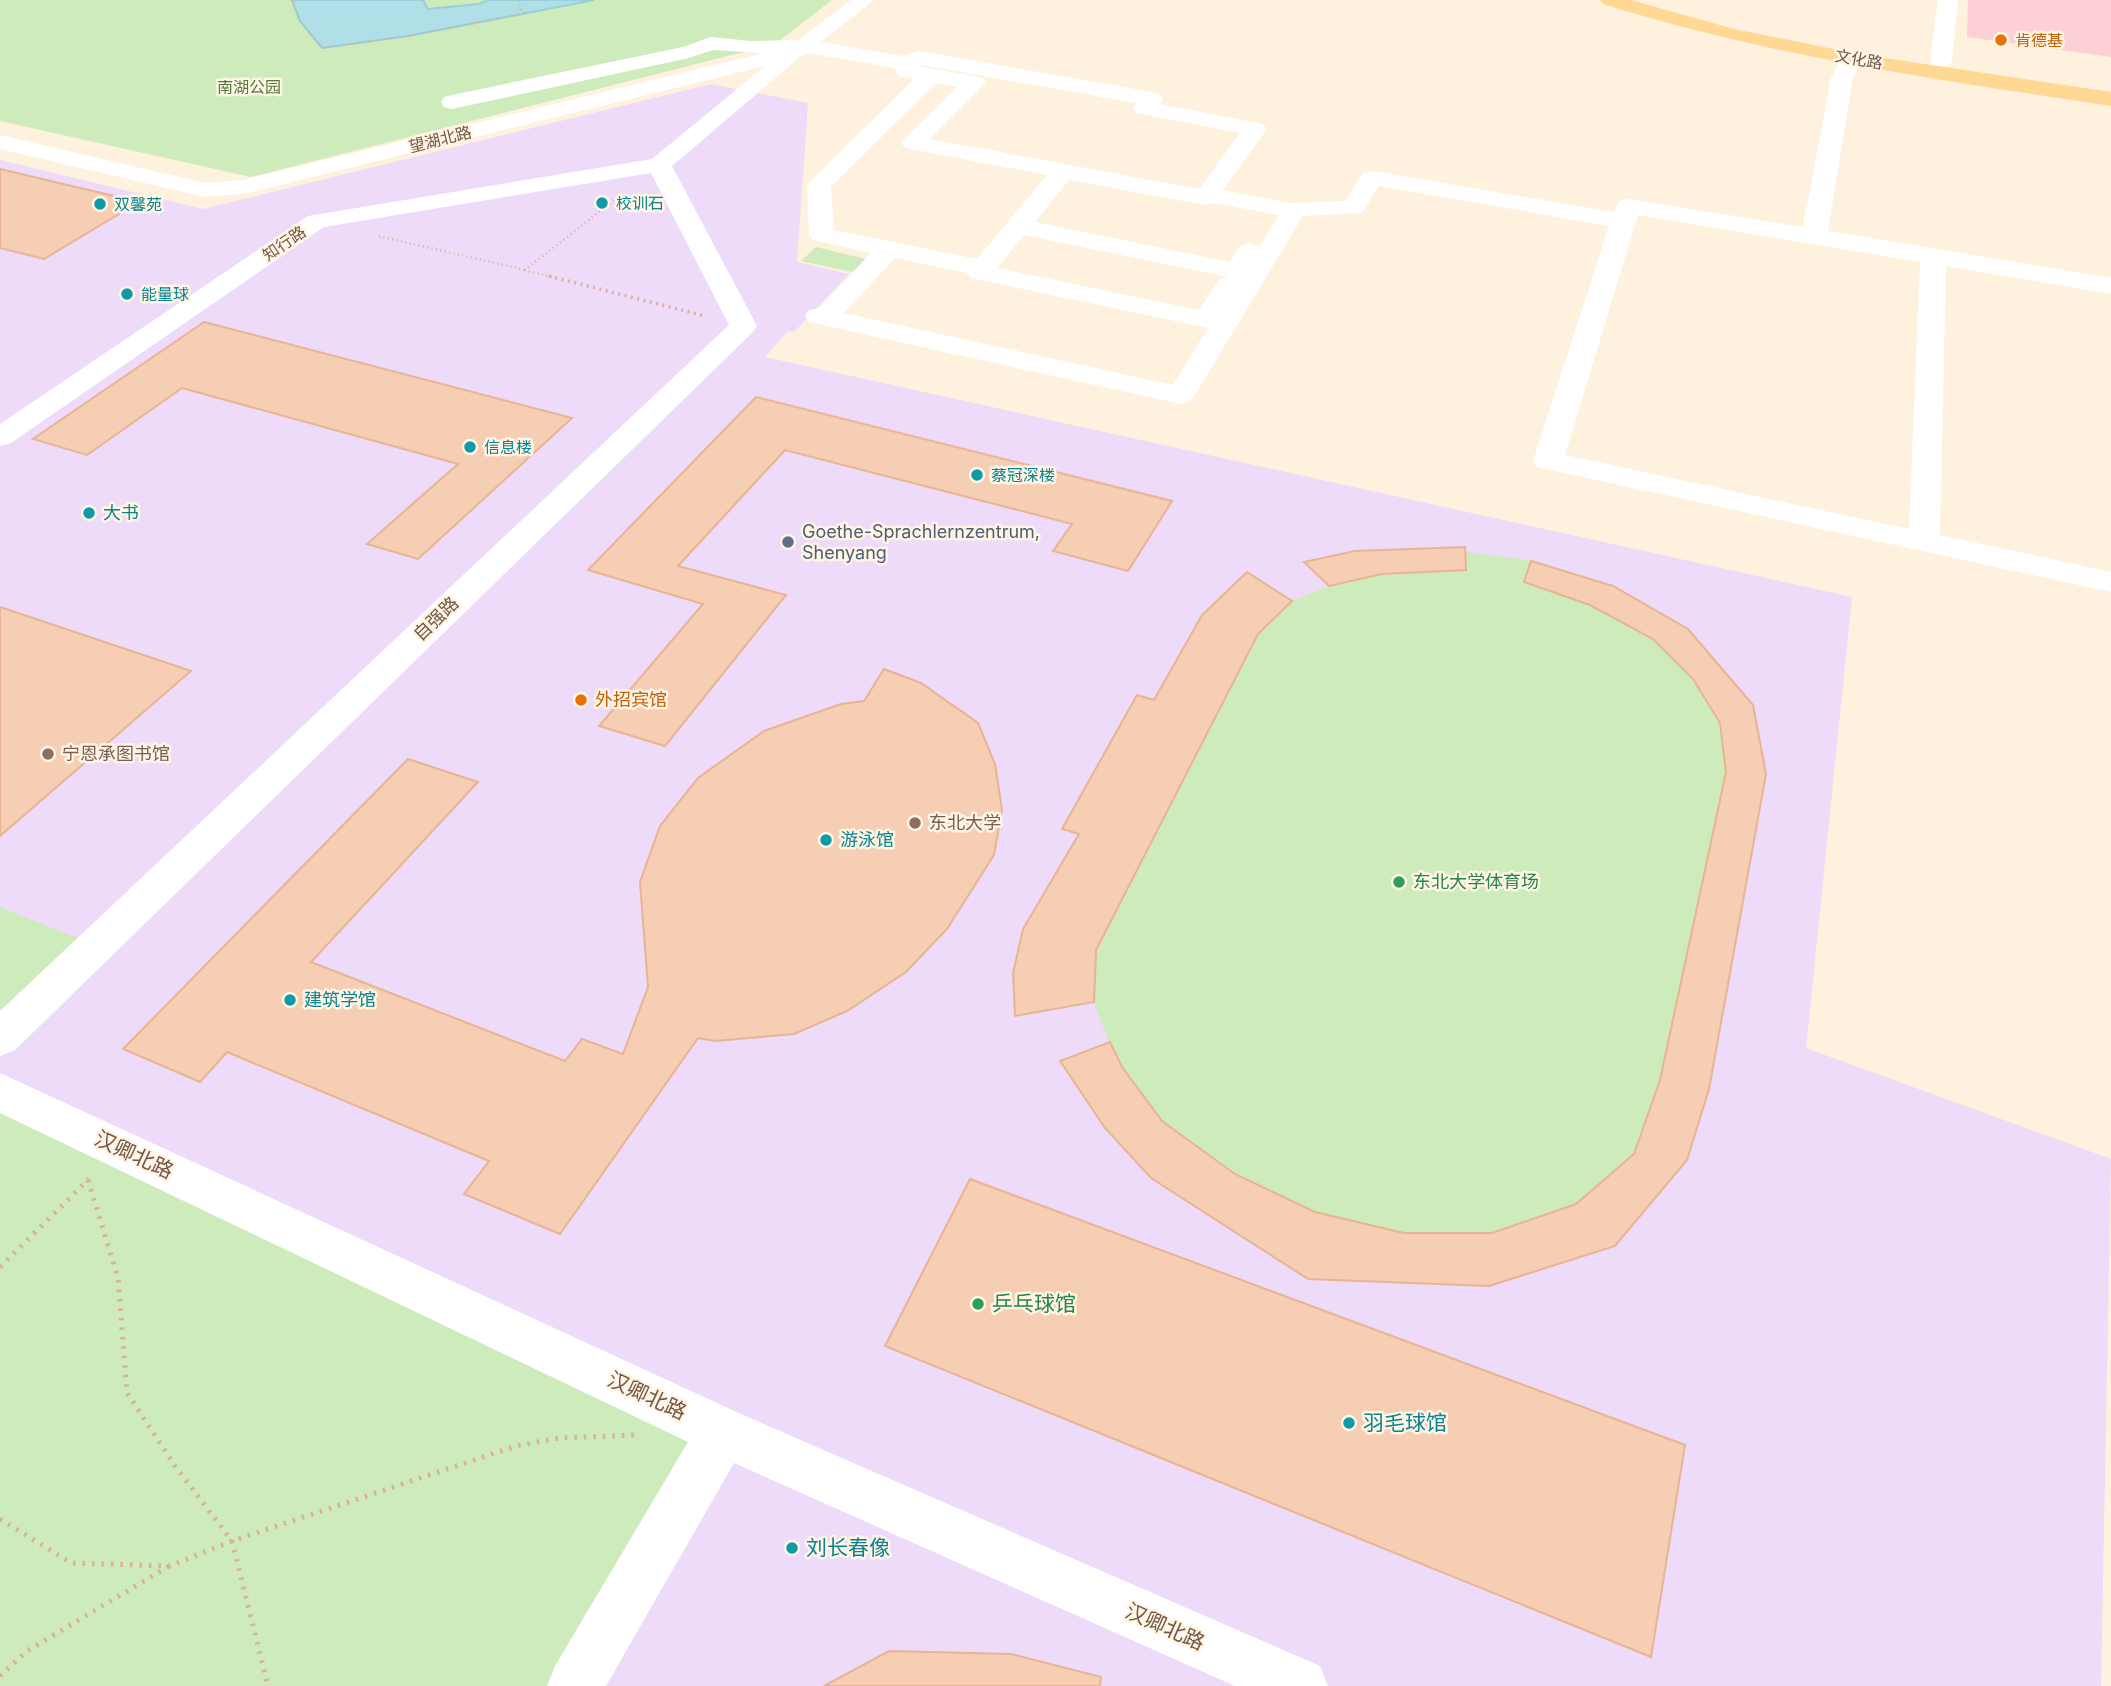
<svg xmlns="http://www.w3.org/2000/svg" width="2111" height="1686" font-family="Inter,'Noto Sans SC',sans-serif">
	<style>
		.education { fill: #eedaf9 }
		.medical { fill: #fcd0d4 }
		.green { fill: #ceebbb }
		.water { fill: #b1dfe8; stroke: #97cfda; stroke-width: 2 }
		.building { fill: #f5ceb3; stroke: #e8b492; stroke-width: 2 }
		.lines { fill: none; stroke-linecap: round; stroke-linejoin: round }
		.path-far2 { stroke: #d9b197; stroke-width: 2.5; stroke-dasharray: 1 3.5; stroke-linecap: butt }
		.path-far1 { stroke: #d9b197; stroke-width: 3.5; stroke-dasharray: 2 4.5; stroke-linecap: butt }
		.path { stroke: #d9b197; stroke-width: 5; stroke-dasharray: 2.5 7; stroke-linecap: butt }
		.minor { fill: #fff; fill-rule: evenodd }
		.major { fill: #ffd893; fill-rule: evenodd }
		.food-dot { fill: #e8710a; stroke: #fff5e5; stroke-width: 2.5 }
		.culture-dot { fill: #0f9aa8; stroke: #fff5e5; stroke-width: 2.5 }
		.service-dot { fill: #5c6f8a; stroke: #fff5e5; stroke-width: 2.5 }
		.education-dot { fill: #8d6e63; stroke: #fff5e5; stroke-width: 2.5 }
		.leisure-dot { fill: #2e9e5b; stroke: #fff5e5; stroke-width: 2.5 }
		.labels { text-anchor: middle; stroke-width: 5; stroke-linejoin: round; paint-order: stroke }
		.far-food-label { font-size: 16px; fill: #c56008; stroke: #fff5e5; text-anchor: start }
		.far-street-label { font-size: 16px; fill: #745645; stroke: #fff5e5 }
		.far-park-label { font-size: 16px; fill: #4e7b3c; stroke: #fff5e5 }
		.far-culture-label { font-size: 16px; fill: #0d838f; stroke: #fff5e5; text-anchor: start }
		.culture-label { font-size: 18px; fill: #0d838f; stroke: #fff5e5; text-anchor: start }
		.service-label { font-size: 18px; fill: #4e5e75; stroke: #fff5e5; text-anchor: start }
		.street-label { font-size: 18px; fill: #745645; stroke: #fff5e5 }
		.food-label { font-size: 18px; fill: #c56008; stroke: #fff5e5; text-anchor: start }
		.education-label { font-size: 18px; fill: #785e54; stroke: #fff5e5; text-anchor: start }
		.leisure-label { font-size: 18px; fill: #27864d; stroke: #fff5e5; text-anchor: start }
		.near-street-label { font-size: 21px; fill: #745645; stroke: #fff5e5 }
		.near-leisure-label { font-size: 21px; fill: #27864d; stroke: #fff5e5; text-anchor: start }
		.near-culture-label { font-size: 21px; fill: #0d838f; stroke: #fff5e5; text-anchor: start }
	</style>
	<rect width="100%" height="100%" fill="#fef1dd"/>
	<polygon class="education" points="711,84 808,103 797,262 849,274 794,332 788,331 765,357 1852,597 1806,1048 2111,1159 2101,1686 0,1686 0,160 203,209"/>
	<polygon class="medical" points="1968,0 2111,0 2111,57 1967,37"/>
	<g class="green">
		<polygon points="0,0 832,0 775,44 251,177 0,121"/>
		<polygon points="816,247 866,259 852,272 801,261"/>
		<polygon points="1435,548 1528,560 1613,586 1688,629 1753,705 1766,774 1709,1089 1687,1160 1615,1246 1489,1286 1368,1281 1237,1234 1151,1178 1105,1128 1109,1042 1094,1003 1015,1016 1013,973 1023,929 1079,835 1062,829 1137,695 1154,699 1202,615 1247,572 1292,601 1329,586 1304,562 1355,551"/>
		<polygon points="0,907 95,945 0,1038"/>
		<polygon points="0,1092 723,1432 575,1686 0,1686"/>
	</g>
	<polygon class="water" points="292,0 423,0 428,9 479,4 488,0 594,0 408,36 322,48 300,21"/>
	<g class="building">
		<polygon points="0,169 139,202 44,259 0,248"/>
		<polygon points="204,322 572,418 418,559 367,544 458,464 182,388 87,455 33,439"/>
		<polygon points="756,397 1172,501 1128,571 1053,551 1072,524 785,450 678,566 786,595 665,746 599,726 703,604 588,570"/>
		<polygon points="1465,547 1466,570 1382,574 1329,586 1304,562 1355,551"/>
		<polygon points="1531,561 1613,586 1688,629 1753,705 1766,774 1709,1089 1687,1160 1615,1246 1489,1286 1308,1279 1151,1178 1105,1128 1060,1061 1110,1042 1122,1067 1162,1121 1235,1174 1315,1212 1404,1233 1492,1233 1576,1204 1634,1154 1660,1080 1726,772 1720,723 1693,679 1653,639 1590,605 1524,582"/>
		<polygon points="1247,572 1292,601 1258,634 1096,950 1094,1002 1015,1016 1013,973 1023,929 1079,834 1062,829 1137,695 1154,700 1202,615"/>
		<polygon points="0,607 191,671 0,836"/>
		<polygon points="884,669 921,683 978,723 995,764 1002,810 994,855 947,929 906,972 847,1011 794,1034 715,1041 698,1038 560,1234 464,1194 489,1161 227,1052 200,1082 123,1049 408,759 478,782 311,962 565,1061 582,1039 623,1054 648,987 640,882 660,826 698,778 764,731 841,704 864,701"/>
		<polygon points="970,1179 1685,1445 1651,1657 885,1346"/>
		<polygon points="889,1651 1011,1654 1101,1677 1100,1686 824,1686"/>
	</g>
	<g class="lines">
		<g class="path-far2">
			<polyline points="292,0 300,21 322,48 408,36 526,13 521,10 518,0"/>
			<polyline points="379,236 525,270"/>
			<polyline points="556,278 525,270 619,196"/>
		</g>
		<polyline class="path-far1" points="549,276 705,316"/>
		<g class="path">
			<polyline points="88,1180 118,1278 127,1393 175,1466 232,1541 268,1686"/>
			<polyline points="0,1267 89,1179"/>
			<polyline points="0,1519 71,1563 170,1566 232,1541 516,1446 559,1438 635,1435"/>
			<polyline points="0,1676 27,1651 169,1566"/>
		</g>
		<g class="minor">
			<path d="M851,0H874L821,42L903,56L919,51L1152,92L1160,94L1163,99L1160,104L1263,124L1267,129L1223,190L1290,203L1345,201L1363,173L1372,171L1614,212L1619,201L1628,199L1803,227L1831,78L1843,54H1859L1862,59L1853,78L1828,231L2111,278V294L1946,266L1940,535L2111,572V592L1537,467L1533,461L1609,226L1379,186L1362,213L1303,216L1195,395L1191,401L1181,404L809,322L805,316L809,310L819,308L871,253L813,240L809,235L807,185L914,79L898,76L895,68L807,53L799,58L672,166L757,326L753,332L15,1050L0,1056V1011L729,325L651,173L324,227L11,443L0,446V424L308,216L652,159L765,66L243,194L205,197L0,149V135L205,183L243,180L763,53L713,50L689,58L452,109L444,107L441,102L444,97L452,95L683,47L711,37L751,41L798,40ZM921,65L1136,103L1133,108L1136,113L1240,133L1199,189L930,139L986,83L983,78L975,76L917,66ZM936,83L958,87L905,138L901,143L905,148L1047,175L977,259L834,230L831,187ZM1069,180L1205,205L1214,203L1279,215L1259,247L1249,243L1240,246L1230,262L1035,222ZM1638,215L1920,262L1909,529L1565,455ZM1024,235L1228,277L1219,279L1199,310L997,268ZM895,258L967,273L971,278L980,280L1208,328L1173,385L844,313Z"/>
			<polygon points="1938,0 1958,0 1952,61 1949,66 1933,66 1930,61"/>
			<polygon points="0,1073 741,1414 1320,1666 1328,1686 1235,1686 734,1463 606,1686 547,1686 555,1666 688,1442 0,1113"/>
		</g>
		<path class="major" d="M1600,0H1631L1734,29L1858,54L2111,92V106C1939,80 1769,56 1603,4Z"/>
	</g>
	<g class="food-dot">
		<circle cx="2001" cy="40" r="7"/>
		<circle cx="581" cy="700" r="7"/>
	</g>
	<g class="culture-dot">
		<circle cx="602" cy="203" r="7"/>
		<circle cx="100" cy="204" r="7"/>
		<circle cx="127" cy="294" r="7"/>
		<circle cx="470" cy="447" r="7"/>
		<circle cx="977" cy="475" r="7"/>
		<circle cx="89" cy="513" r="7"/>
		<circle cx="826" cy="840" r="7"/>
		<circle cx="290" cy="1000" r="7"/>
		<circle cx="1349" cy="1423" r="7"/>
		<circle cx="792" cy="1548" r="7"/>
	</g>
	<circle class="service-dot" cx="788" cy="542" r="7"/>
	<g class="education-dot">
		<circle cx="48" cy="754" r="7"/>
		<circle cx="915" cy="823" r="7"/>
	</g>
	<g class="leisure-dot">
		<circle cx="1399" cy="882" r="7"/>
		<circle cx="978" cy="1304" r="7"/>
	</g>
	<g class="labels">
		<g class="far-food-label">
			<text x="2015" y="46">肯德基</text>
		</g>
		<g class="far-street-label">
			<text transform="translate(1859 59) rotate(10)" y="6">文化路</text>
			<text transform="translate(440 139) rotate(-14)" y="6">望湖北路</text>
			<text transform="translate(284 243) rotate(-34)" y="6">知行路</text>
		</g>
		<g class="far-park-label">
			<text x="249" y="93">南湖公园</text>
		</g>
		<g class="far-culture-label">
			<text x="616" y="209">校训石</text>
			<text x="114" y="210">双馨苑</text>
			<text x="141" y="300">能量球</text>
			<text x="484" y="453">信息楼</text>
			<text x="991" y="481">蔡冠深楼</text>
		</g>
		<g class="culture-label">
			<text x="103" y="519">大书</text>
			<text x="840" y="846">游泳馆</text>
			<text x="304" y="1006">建筑学馆</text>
		</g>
		<g class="service-label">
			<text x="802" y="538">Goethe-Sprachlernzentrum,<tspan x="802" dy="21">Shenyang</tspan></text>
		</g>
		<g class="street-label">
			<text transform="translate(436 619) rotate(-44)" y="6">自强路</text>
		</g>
		<g class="food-label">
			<text x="595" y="706">外招宾馆</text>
		</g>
		<g class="education-label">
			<text x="62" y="760">宁恩承图书馆</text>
			<text x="929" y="829">东北大学</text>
		</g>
		<g class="leisure-label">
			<text x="1413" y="888">东北大学体育场</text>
		</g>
		<g class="near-street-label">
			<text transform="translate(134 1155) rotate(25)" y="7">汉卿北路</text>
			<text transform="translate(647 1396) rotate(25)" y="7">汉卿北路</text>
			<text transform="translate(1165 1627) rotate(24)" y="7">汉卿北路</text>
		</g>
		<g class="near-leisure-label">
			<text x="992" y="1311">乒乓球馆</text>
		</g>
		<g class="near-culture-label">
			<text x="1363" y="1430">羽毛球馆</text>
			<text x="806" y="1555">刘长春像</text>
		</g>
	</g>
</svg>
